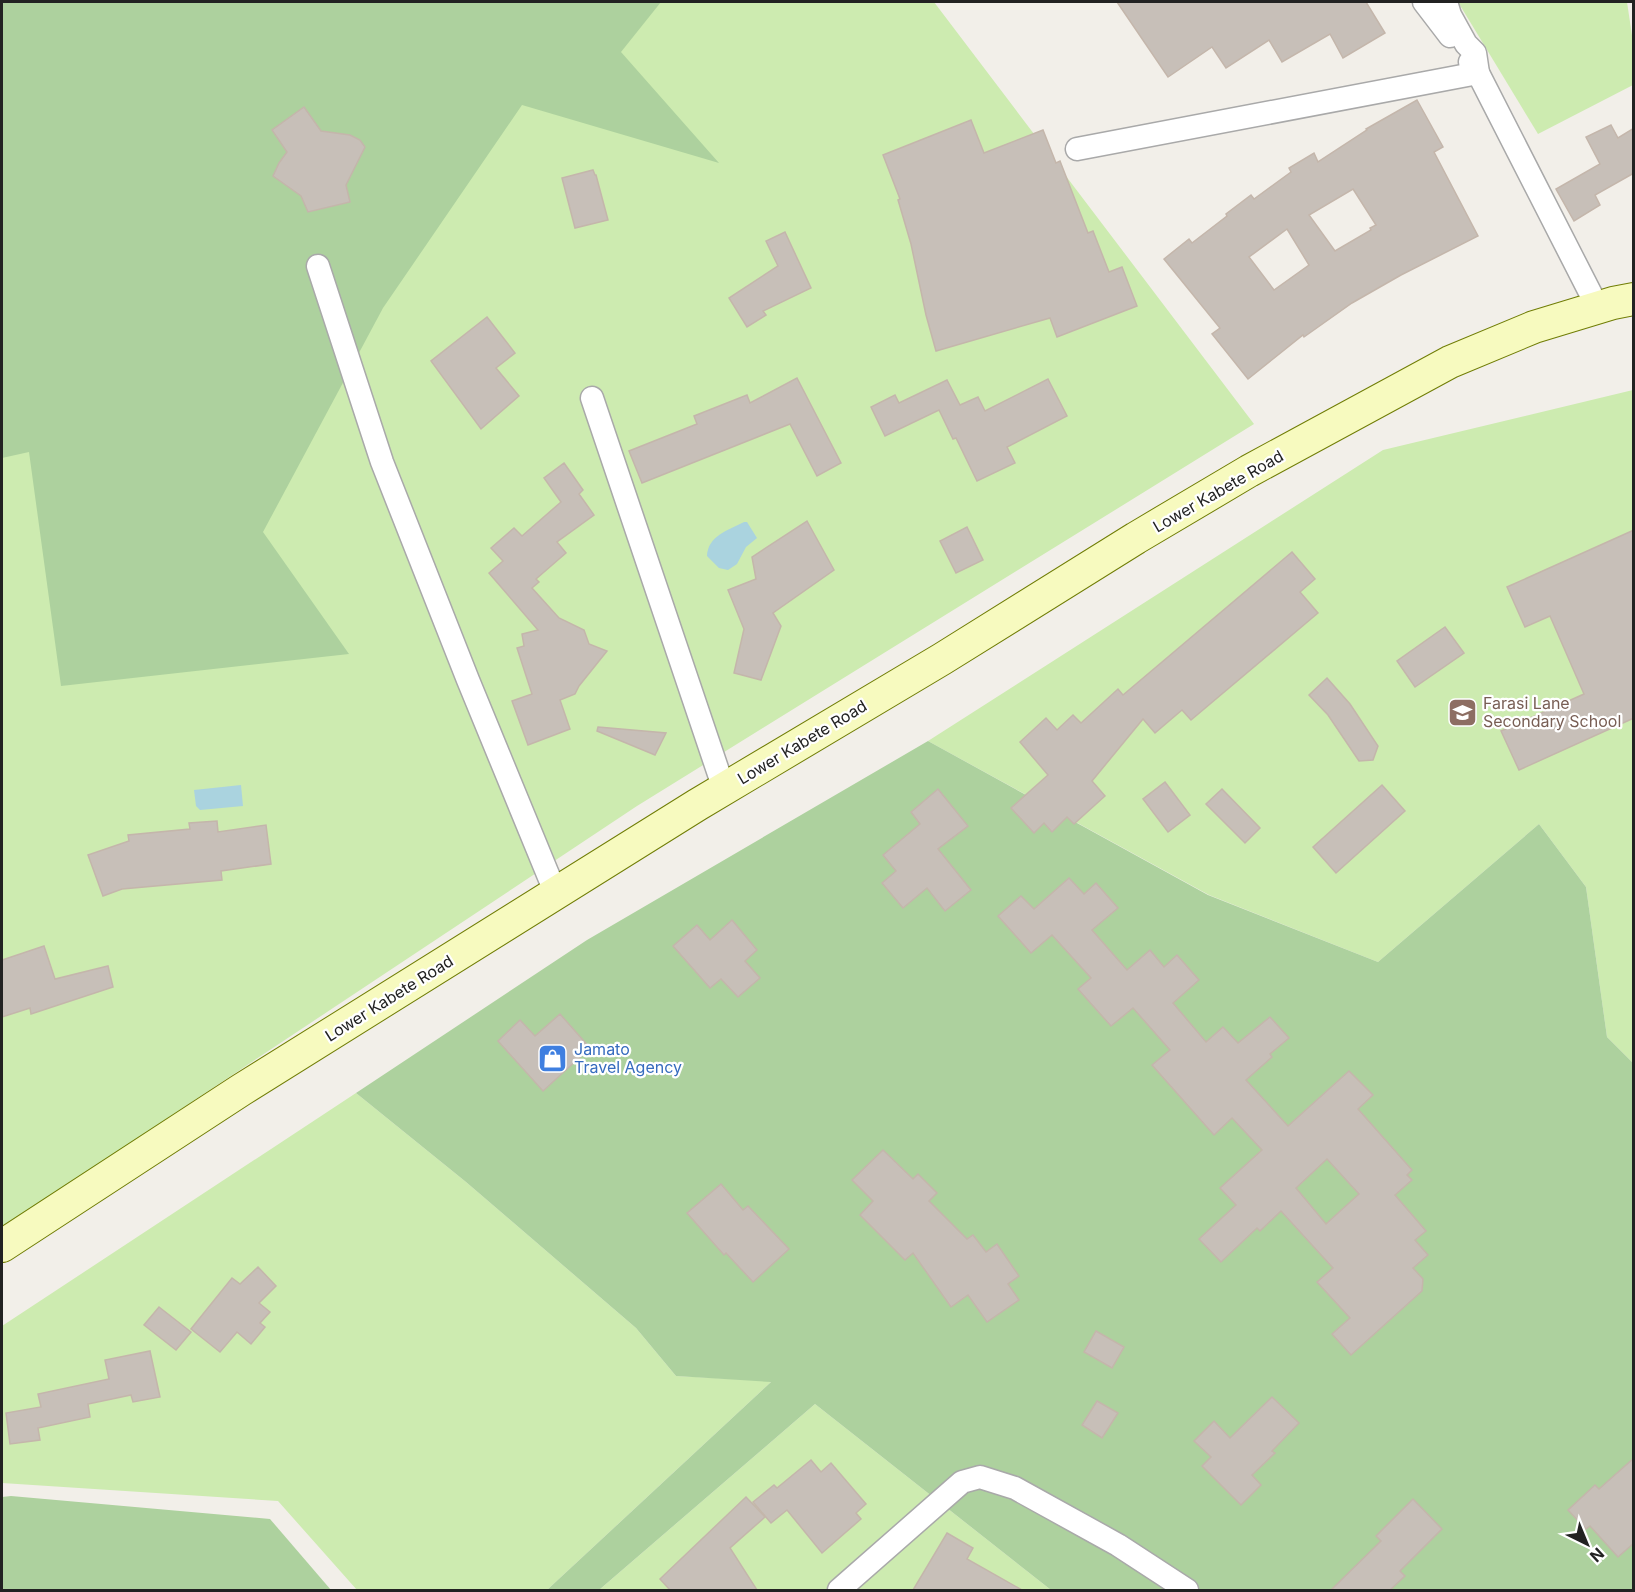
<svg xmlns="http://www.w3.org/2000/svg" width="1635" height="1592" font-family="Inter,sans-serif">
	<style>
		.grass { fill: #cdebb0 }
		.forest { fill: #add19e }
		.water { fill: #aad3df }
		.building { fill: #c7bfb8; stroke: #c4b6ab; stroke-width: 1.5; fill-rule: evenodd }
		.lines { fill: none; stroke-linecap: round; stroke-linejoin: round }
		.minor-casing { stroke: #a9a9a9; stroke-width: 25 }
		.secondary-casing { stroke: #707d05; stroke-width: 34 }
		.minor { stroke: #fff; stroke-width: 22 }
		.secondary { stroke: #f7fabf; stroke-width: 32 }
		.labels { text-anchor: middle; stroke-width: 4.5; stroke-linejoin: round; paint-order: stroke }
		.street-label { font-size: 16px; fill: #222; stroke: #fff }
		.education-label { font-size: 16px; fill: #785e54; stroke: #fff; text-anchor: start }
		.shop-label { font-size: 16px; fill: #366cbe; stroke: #fff; text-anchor: start }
	</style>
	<rect width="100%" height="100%" fill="#f2efe9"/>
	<g class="grass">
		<polygon points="2,2 934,2 1254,424 637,806 2,1228"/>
		<polygon points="1458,2 1627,2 1633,42 1633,85 1538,134"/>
		<polygon points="1633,390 1633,1063 1607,1037 1586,887 1539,824 1378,962 1209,895 928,741 1383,450"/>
		<polygon points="356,1093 466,1182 636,1328 676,1376 772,1381 547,1590 357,1590 278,1501 2,1483 2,1326"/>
		<polygon points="815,1404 1051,1590 599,1590"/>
	</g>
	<g class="forest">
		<polygon points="2,2 661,2 621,52 719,163 522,105 383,308 263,532 349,654 61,686 29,452 2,458"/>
		<polygon points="928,741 1208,895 1378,962 1539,824 1586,887 1607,1037 1633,1063 1633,1590 1051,1590 815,1404 599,1590 547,1590 771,1382 676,1376 636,1328 466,1182 356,1093 587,940"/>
		<polygon points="11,1496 270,1519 331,1590 2,1590 2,1497"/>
	</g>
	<g class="water">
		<path d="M744,522H747L757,538L746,547L737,564L728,570L719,568L707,556C708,536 728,530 744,522Z"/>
		<polygon points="241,785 243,806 200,810 196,806 194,790"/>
	</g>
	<g class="building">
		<polygon points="1117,2 1366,2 1385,33 1343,58 1330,34 1282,62 1269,40 1226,68 1212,47 1168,77"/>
		<path d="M1417,100L1443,147L1434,152L1478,236L1401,275L1352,303L1304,337L1303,335L1248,379L1212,334L1220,328L1164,259L1189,239L1192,243L1227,216L1226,214L1251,195L1254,199L1291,172L1289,168L1314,153L1318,162L1367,130L1366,129ZM1353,189L1376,225L1370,228L1371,230L1335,251L1309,215ZM1287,229L1309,265L1274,290L1249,257Z"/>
		<polygon points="304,107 321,131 350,135 360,140 365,147 346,185 350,202 308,212 301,196 273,176 279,163 287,152 272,130"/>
		<polygon points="971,120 984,153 1043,130 1056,163 1060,161 1088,233 1093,231 1109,272 1122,267 1137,306 1057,337 1050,318 936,351 926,315 911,244 898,200 900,199 883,155"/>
		<polygon points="1611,125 1618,138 1634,128 1634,173 1595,195 1600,205 1574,221 1556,189 1600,164 1586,137"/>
		<polygon points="593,170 595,175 596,175 608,220 575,228 562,178"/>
		<polygon points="785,232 811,288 763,311 766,315 747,327 729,298 778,266 766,241"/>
		<polygon points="487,317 515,353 496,368 519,396 481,429 431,361"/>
		<polygon points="797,378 841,463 817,476 790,424 642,483 629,451 697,424 694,416 747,395 750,403"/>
		<polygon points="1048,379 1067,416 1007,447 1015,463 977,481 956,438 953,439 939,410 885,436 871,407 895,395 899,403 947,380 960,405 978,397 985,411"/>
		<polygon points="564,463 583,490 579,494 594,515 557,542 566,553 536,579 539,582 532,588 559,618 584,630 589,644 607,651 579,686 575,694 560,700 570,729 528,745 512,701 532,694 517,648 524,646 522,634 538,630 489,573 503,561 491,548 514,528 522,536 561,502 544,478"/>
		<polygon points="807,521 834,570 773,613 781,626 761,680 734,673 744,629 728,590 756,579 752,557"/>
		<polygon points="967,527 983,560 956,573 940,541"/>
		<polygon points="1634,530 1634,718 1519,770 1501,731 1584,694 1550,616 1525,627 1507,587"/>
		<polygon points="1292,552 1315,579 1300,592 1318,613 1191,720 1182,710 1155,733 1143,719 1092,781 1105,796 1074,824 1067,817 1052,832 1044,823 1034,833 1011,808 1048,775 1020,742 1046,718 1057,730 1073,715 1081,723 1118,689 1123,695"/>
		<polygon points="1445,627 1464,653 1415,687 1397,661"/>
		<polygon points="1327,678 1350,704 1378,746 1373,760 1359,761 1328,715 1309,695"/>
		<polygon points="598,727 666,733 655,755 597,731"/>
		<polygon points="1165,782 1190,815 1168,832 1143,799"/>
		<polygon points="1382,785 1405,811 1336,873 1313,847"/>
		<polygon points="938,789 968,826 938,849 971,890 945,911 927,888 903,908 882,883 896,871 883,855 920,824 911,812"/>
		<polygon points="1222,789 1260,828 1245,843 1206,804"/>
		<polygon points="217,821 218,832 266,825 271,864 221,871 222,880 122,889 103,896 88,855 129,841 128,835 190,829 189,823"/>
		<path d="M1069,878L1084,894L1096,883L1118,908L1092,930L1127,970L1150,950L1164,967L1177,955L1199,980L1173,1003L1206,1042L1223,1027L1238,1043L1270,1017L1289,1038L1270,1054L1272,1057L1246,1080L1288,1126L1349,1071L1373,1095L1358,1109L1412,1170L1407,1175L1412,1180L1395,1195L1426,1231L1415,1240L1428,1255L1413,1268L1423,1279L1422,1291L1351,1355L1332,1334L1350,1318L1317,1282L1333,1268L1281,1211L1260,1231L1257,1228L1221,1262L1199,1239L1236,1205L1220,1188L1262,1150L1232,1118L1214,1135L1152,1065L1170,1050L1133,1008L1111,1026L1078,989L1091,978L1052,935L1031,953L998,916L1021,896L1034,909ZM1327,1159L1359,1194L1326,1224L1296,1188Z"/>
		<polygon points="732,920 757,950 745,961 760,978 738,997 721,979 710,988 673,946 697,925 710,940"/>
		<polygon points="44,946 55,979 108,966 113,987 31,1014 30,1008 2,1017 2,960"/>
		<polygon points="560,1014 590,1048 543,1091 498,1041 520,1020 535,1036"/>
		<polygon points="883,1150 913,1179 918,1174 937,1193 929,1201 967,1239 973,1235 986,1252 997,1244 1019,1276 1008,1284 1019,1300 987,1322 968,1295 951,1307 913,1253 905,1260 860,1215 873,1201 852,1180"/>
		<polygon points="721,1184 743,1210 748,1206 789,1249 753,1282 726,1253 724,1255 687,1213"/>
		<polygon points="258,1267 276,1286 259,1303 270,1312 260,1323 265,1327 251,1344 237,1332 220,1352 191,1329 232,1278 240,1284"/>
		<polygon points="159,1307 191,1332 176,1350 144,1325"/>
		<polygon points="1096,1331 1124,1347 1112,1368 1084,1352"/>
		<polygon points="150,1351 160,1397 133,1402 131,1395 88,1404 90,1417 38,1428 40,1440 10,1444 6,1413 41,1407 38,1394 109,1379 105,1360"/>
		<polygon points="1272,1397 1299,1423 1272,1451 1275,1453 1252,1475 1261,1485 1241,1505 1202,1466 1211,1457 1194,1441 1214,1421 1230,1438"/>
		<polygon points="1097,1401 1118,1413 1102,1438 1082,1425"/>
		<polygon points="1634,1458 1634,1543 1618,1557 1590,1526 1586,1529 1568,1510 1595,1485 1599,1489"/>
		<polygon points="811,1460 821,1472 831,1463 866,1504 856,1513 861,1519 822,1553 787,1510 771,1523 753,1502 774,1485 777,1488"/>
		<polygon points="746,1497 765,1517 730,1548 757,1590 670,1590 660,1579"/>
		<polygon points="1413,1499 1442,1529 1400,1571 1405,1576 1390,1590 1331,1590 1381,1541 1376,1536"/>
		<polygon points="947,1533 973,1548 967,1559 1022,1590 913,1590"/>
	</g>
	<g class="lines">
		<defs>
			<g id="minor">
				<polyline points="1424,2 1450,36"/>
				<polyline points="1470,62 1478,73 1598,308"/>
				<polyline points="1077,149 1478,73 1475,53 1466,44 1450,15 1446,2"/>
				<polyline points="318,266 382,462 468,680 556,894"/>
				<polyline points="592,398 724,789"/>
				<polyline points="839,1590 962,1482 980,1477 1015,1488 1118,1545 1187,1590"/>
			</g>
			<polyline id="secondary" points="2,1246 241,1090 697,805 942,659 1136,538 1249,471 1450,362 1534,327 1613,303 1634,299"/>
		</defs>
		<use href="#minor" class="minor-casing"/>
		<use href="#secondary" class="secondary-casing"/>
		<use href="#minor" class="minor"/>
		<use href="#secondary" class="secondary"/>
	</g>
	<defs>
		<symbol id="school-square" viewBox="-11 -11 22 22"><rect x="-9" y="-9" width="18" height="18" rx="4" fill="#8d6e63" stroke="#fff"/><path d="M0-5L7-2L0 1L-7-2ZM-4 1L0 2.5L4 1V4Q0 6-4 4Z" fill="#fff"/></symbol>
		<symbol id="shop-square" viewBox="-11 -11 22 22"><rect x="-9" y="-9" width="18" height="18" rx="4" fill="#3f7fe0" stroke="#fff"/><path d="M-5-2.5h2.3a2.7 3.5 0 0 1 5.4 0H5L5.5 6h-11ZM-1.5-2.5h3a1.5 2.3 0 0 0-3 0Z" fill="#fff"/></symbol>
	</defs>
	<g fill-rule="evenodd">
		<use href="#school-square" x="1446" y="696" width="33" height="33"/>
		<use href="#shop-square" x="536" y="1042" width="33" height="33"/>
	</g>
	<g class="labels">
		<g class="street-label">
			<text transform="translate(1218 491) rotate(-30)" y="6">Lower Kabete Road</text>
			<text transform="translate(802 742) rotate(-31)" y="6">Lower Kabete Road</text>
			<text transform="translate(389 998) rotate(-32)" y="6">Lower Kabete Road</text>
		</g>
		<g class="education-label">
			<text x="1483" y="709">Farasi Lane<tspan x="1483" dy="18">Secondary School</tspan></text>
		</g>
		<g class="shop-label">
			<text x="574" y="1055">Jamato<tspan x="574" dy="18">Travel Agency</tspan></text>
		</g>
	</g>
	<rect width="1635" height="1592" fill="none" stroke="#222222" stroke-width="6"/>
	<g transform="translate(1587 1544) rotate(137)" stroke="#ffffff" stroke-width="4.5" paint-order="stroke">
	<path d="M0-4.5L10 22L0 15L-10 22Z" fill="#222222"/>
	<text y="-9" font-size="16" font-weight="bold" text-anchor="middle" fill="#222222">N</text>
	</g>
</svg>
